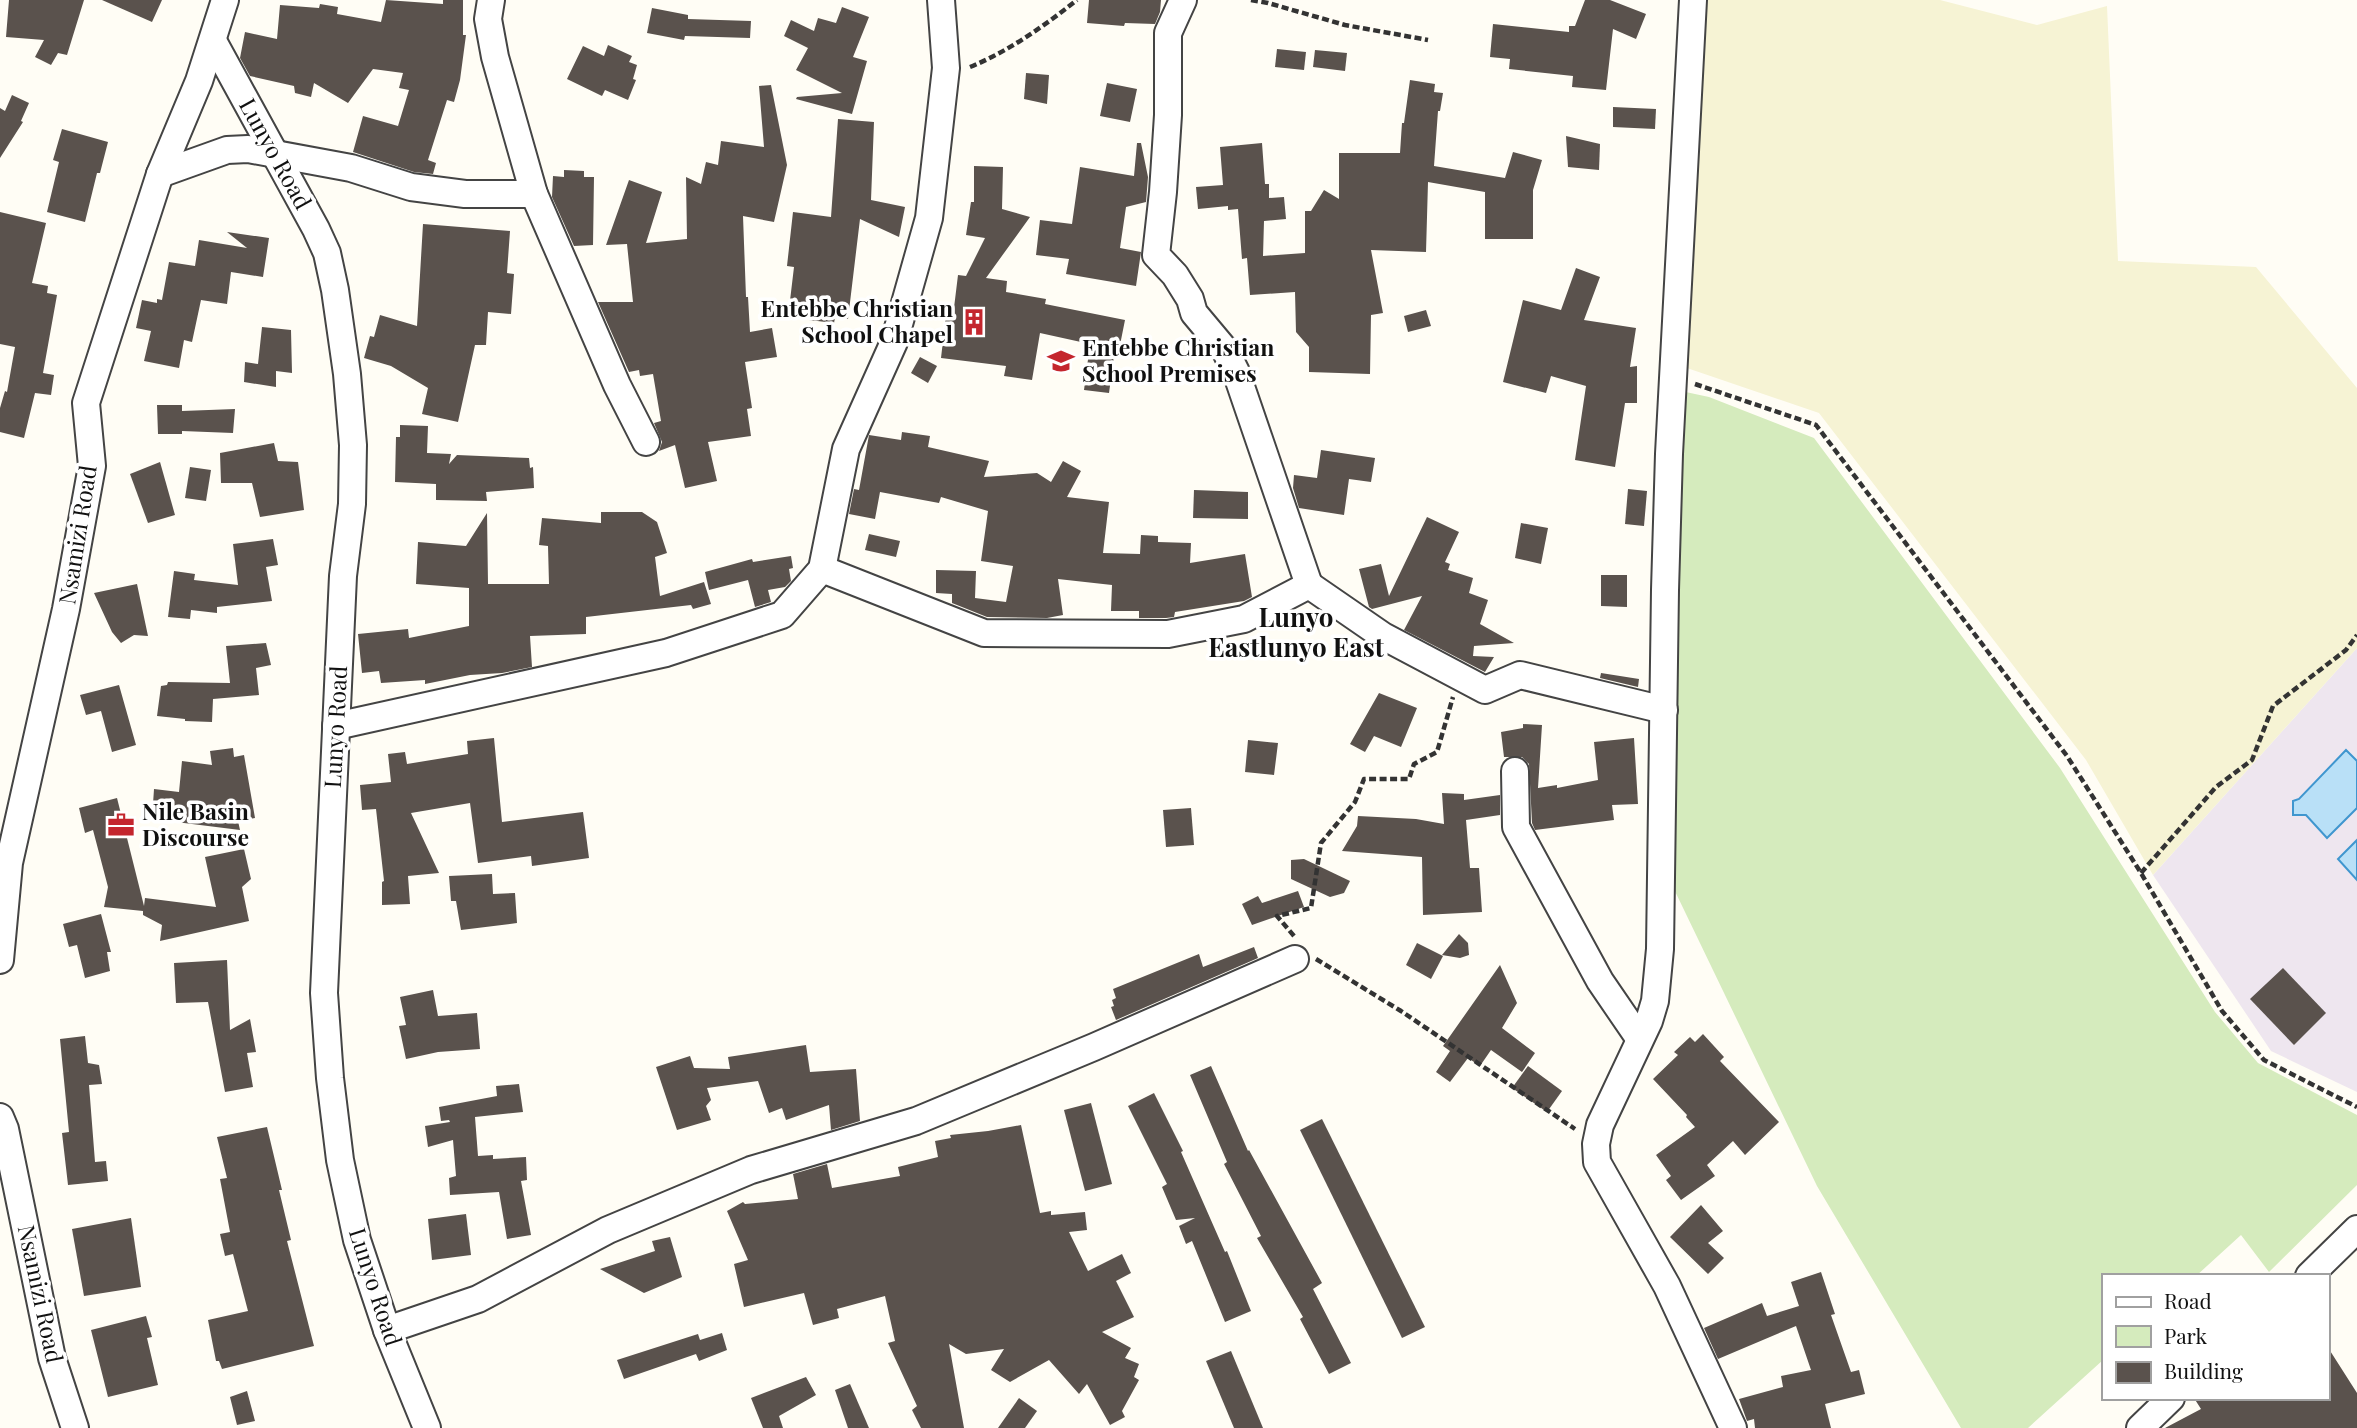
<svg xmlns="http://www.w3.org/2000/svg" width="2357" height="1428" font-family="'Playfair Display',serif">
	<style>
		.industrial { fill: #eee6ef }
		.farmland { fill: #f6f3d4 }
		.green { fill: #d5ebbd }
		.water { fill: #b9e0f7; stroke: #3f96cf; stroke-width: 2 }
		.building { fill: #5a524d }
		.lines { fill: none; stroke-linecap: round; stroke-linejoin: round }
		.minor-casing { stroke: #444; stroke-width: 30 }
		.path { stroke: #333; stroke-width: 4.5; stroke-dasharray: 7 3.5; stroke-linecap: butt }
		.minor { stroke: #fff; stroke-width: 26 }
		.labels { text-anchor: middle; stroke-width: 7; stroke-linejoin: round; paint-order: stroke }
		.street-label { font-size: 23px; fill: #111; stroke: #fff }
		.poi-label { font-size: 23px; font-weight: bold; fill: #111; stroke: #fff; text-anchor: start }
		.quarter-label { font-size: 26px; font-weight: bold; fill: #111; stroke: #fff }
	</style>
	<rect width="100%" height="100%" fill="#fffdf5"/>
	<polygon class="industrial" points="2357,648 2357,1092 2271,1051 2153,875"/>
	<polygon class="farmland" points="1703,0 1940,0 2037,25 2107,6 2118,261 2256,267 2357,388 2357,648 2153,875 2086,760 1819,413 1684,367"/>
	<polygon class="green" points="1681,391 1709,397 1814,438 2060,768 2215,1012 2258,1063 2357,1115 2357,1185 2269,1272 2241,1235 2196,1276 2103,1276 2103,1360 2028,1428 1961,1428 1817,1186 1659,858"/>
	<g class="water">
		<polygon points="2346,750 2357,761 2357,808 2327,838 2306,815 2293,815 2293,801 2299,799"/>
		<polygon points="2357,840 2357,880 2338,859"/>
	</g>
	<g class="building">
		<polygon points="9,0 84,0 67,55 58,53 51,65 35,57 44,40 6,37"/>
		<polygon points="102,0 162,0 152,22"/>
		<polygon points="386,0 443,4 443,0 463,0 463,35 466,35 460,80 454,102 447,100 428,160 436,163 433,174 414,172 353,152 363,116 398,126 409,90 399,88 403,73 373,69 348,103 314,83 311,97 295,93 294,86 250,76 240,58 245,32 277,39 280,5 319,8 320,4 338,7 337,14 381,22"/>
		<polygon points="1089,0 1161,0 1160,12 1155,24 1125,23 1124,26 1087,23"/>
		<polygon points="1585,0 1610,0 1646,14 1636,39 1613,29 1606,90 1572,87 1573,76 1509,69 1510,59 1490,57 1493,24 1569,32 1569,26 1575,26"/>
		<polygon points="842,7 869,17 853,57 867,61 852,114 796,99 797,97 842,93 796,70 808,48 784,36 791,20 814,31 818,18 836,23"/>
		<polygon points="652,8 688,15 688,19 751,21 750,38 685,36 684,40 647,33"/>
		<polygon points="608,45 632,56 629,62 637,65 633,79 636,80 628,100 605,90 602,96 567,79 583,46 604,56"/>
		<polygon points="1277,49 1306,52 1304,70 1275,67"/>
		<polygon points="1315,50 1347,53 1345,71 1313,67"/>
		<polygon points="1026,73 1049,75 1047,104 1024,99"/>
		<polygon points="1410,80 1435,84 1434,92 1443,93 1440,111 1438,111 1434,166 1505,178 1513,152 1542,160 1533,190 1533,239 1485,239 1485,192 1428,182 1426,252 1371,250 1383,313 1371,315 1370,374 1309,372 1309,347 1296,332 1295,292 1250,295 1247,258 1242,259 1238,209 1228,210 1228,206 1198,209 1196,187 1223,185 1220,147 1262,143 1265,184 1269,184 1269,198 1284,197 1286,219 1264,221 1263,256 1305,253 1305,211 1311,211 1324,190 1339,199 1339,153 1400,153 1402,123 1404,123"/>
		<polygon points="1107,83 1137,89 1130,122 1100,116"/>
		<polygon points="771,85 787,165 774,222 743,216 746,297 748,297 750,332 772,328 777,357 745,362 752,408 747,409 751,436 708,442 717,481 685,488 675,445 659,451 662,442 654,423 661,421 653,374 640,376 639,370 629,372 598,302 633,302 627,244 606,245 629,180 662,192 646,243 687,239 686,177 701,184 706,162 718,165 721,141 764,147 759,86"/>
		<polygon points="12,95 29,103 21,121 23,122 0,158 0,108 5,111"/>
		<polygon points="1613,107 1656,109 1655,129 1613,127"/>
		<polygon points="838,119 874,122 871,200 905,207 899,237 860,219 848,319 835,318 834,323 809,320 810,312 789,309 794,267 787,266 793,212 831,217"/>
		<polygon points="62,129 108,142 100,173 97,173 85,222 47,212 59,162 53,160"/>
		<polygon points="1566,136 1600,144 1599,170 1568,167"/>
		<polygon points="1137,143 1141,143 1148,177 1146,202 1126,207 1120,248 1141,252 1136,286 1066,274 1069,259 1036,255 1040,220 1072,224 1080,167 1134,176"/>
		<polygon points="974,166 1003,167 1002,209 1030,217 986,278 1007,281 1006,292 1046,299 1045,304 1125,320 1119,350 1115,349 1109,393 1084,390 1090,344 1040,333 1032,380 1004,376 1006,366 941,358 946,315 953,316 958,275 966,276 985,238 966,235 971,202 974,202"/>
		<polygon points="564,170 584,171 584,177 594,177 593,245 574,246 552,197 553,176 564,177"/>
		<polygon points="0,212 46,223 32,283 48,286 47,293 57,295 43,373 54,375 51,395 35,393 24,438 0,432 0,408 5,391 7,392 15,347 0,344"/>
		<polygon points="423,224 510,231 507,273 514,274 511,314 488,312 486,345 475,345 458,422 422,414 428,388 391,366 364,358 370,336 374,337 380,315 417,326"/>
		<polygon points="227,232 269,238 263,277 231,272 227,304 201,300 192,342 184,340 179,368 144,361 151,331 136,328 142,300 157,303 157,299 162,300 169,262 195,266 199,240 247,248"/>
		<polygon points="1576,268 1600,277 1584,320 1636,328 1630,367 1637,366 1637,403 1625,403 1615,467 1575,460 1586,386 1551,376 1546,393 1503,382 1523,300 1561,310"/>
		<polygon points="1426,310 1431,326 1408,332 1404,316"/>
		<polygon points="262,327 291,330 292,373 276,371 276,387 244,382 245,362 258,364"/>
		<polygon points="920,357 937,366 928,383 911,373"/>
		<polygon points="157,405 182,405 182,411 235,409 233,433 182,431 182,434 158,434"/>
		<polygon points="400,425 428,426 427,453 451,454 449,464 457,455 529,458 530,468 533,467 534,488 486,492 487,501 436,500 436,484 395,482 396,437 400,437"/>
		<polygon points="902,432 930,436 928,447 989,461 984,477 1037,473 1051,482 1063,461 1081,471 1067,497 1109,502 1103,553 1140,554 1141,535 1158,536 1158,542 1191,543 1190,563 1245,554 1252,597 1244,601 1175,612 1174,617 1166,618 1139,618 1139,611 1111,611 1112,585 1058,579 1063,615 1047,618 987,617 952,603 952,594 936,593 936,570 976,571 975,598 1006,602 1013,566 981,561 988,511 941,497 939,503 880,492 875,519 849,514 854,489 859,490 869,435 901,440"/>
		<polygon points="274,443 278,461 298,462 304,510 260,517 252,483 221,483 220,453"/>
		<polygon points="1321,450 1375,458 1371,482 1349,479 1344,515 1299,508 1293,488 1294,475 1317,478"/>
		<polygon points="160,462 175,515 148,523 130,474"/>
		<polygon points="190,467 211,470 206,501 185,498"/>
		<polygon points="1628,489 1647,491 1644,526 1625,524"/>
		<polygon points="1194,490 1248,492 1248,519 1193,518"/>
		<polygon points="601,512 642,512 657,522 667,553 655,557 660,596 704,582 711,604 693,609 691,605 586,617 586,634 530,636 532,667 502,673 470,675 425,684 425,680 381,683 379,671 362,673 358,634 408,629 409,638 469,626 469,588 416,584 418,542 466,546 487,513 488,584 549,584 548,546 539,545 542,518 601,523"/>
		<polygon points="1427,517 1459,532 1445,562 1450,564 1448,570 1473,578 1469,593 1488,600 1480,624 1514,643 1474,646 1473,656 1494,657 1485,672 1404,630 1422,596 1372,609 1369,607 1359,569 1381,564 1389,596"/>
		<polygon points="1521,523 1548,528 1541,564 1515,558"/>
		<polygon points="869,534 900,541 896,557 865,550"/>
		<polygon points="273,539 278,565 266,567 272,601 217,607 217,613 191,610 190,619 168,617 174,571 195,574 194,580 238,585 233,544"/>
		<polygon points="791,556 793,568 789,569 791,581 785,587 768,590 771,602 755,607 748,580 709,590 705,572 752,559 753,562"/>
		<polygon points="1601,575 1627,575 1627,607 1601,606"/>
		<polygon points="137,584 148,636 134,635 121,643 112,632 94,593"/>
		<polygon points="266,643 271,665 256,668 259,695 213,699 212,722 185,721 185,719 157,716 161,686 167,685 168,682 230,683 226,646"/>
		<polygon points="1601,673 1639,679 1638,687 1600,678"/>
		<polygon points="119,685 136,745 112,752 101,711 86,715 80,695"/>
		<polygon points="1379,693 1417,708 1401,747 1374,736 1365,752 1350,744"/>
		<polygon points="1523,724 1542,725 1538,788 1557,785 1557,788 1598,780 1594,742 1634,738 1638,804 1612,805 1614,820 1535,830 1532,823 1529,764 1522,757 1504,757 1501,732 1523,728"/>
		<polygon points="494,738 502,822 583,812 589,858 532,866 531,856 478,863 470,803 411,813 439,873 408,876 410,904 382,905 382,882 384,881 376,809 362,810 360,785 391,782 388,754 405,752 407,764 468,754 467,741"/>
		<polygon points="1248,740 1278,743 1274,775 1245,772"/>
		<polygon points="233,748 234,757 244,755 255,818 238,821 240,830 152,819 154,789 179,792 182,761 212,765 210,751"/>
		<polygon points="1442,793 1464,794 1464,800 1500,795 1500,815 1466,820 1470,868 1479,868 1482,912 1423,915 1422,857 1342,851 1357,826 1358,816 1416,819 1444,824"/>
		<polygon points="117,798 144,906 145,898 216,907 205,857 244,849 251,879 242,887 249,921 160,941 162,925 143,915 143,911 104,907 108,887 93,830 85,833 79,808"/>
		<polygon points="1191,808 1194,845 1166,847 1163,810"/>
		<polygon points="1304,859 1350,881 1344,893 1330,897 1291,879 1291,860"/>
		<polygon points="492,874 493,894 515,893 517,923 461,930 456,901 451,901 449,876"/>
		<polygon points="1298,891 1304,907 1252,925 1242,904 1258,896 1262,903"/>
		<polygon points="101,914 111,952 107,952 110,971 85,978 77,945 69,947 63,924"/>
		<polygon points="1459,934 1468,943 1469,955 1460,958 1442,955"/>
		<polygon points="1417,943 1443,956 1431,979 1406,965"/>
		<polygon points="1254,947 1258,958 1116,1020 1111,1007 1114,1006 1112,1000 1116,998 1113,989 1199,954 1203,967"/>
		<polygon points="227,960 230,1030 250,1019 256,1052 247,1053 253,1087 225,1092 208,1002 176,1003 174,963"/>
		<polygon points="1500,965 1517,1003 1502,1028 1535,1053 1522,1072 1491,1050 1480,1066 1468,1058 1450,1082 1436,1072 1450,1051 1443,1046"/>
		<polygon points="2283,968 2326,1013 2294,1045 2250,999"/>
		<polygon points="433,990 438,1016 477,1013 480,1049 438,1052 406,1059 399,1026 406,1025 400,997"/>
		<polygon points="1703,1034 1724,1057 1720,1061 1779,1122 1745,1155 1733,1141 1707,1165 1715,1176 1681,1200 1666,1180 1671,1176 1656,1155 1695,1127 1686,1117 1687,1115 1653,1079 1678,1055 1674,1052 1690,1037 1695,1042"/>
		<polygon points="85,1036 88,1063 99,1065 102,1084 89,1085 95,1162 106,1161 108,1181 68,1185 62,1133 69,1132 60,1039"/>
		<polygon points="806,1045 810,1072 856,1069 860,1121 831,1130 829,1105 786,1120 782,1108 769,1113 758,1081 707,1088 711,1100 706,1106 711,1120 677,1130 656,1067 690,1056 694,1068 730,1069 728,1057"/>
		<polygon points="1211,1066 1248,1151 1249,1150 1322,1283 1313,1289 1351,1363 1329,1374 1300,1319 1303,1317 1257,1238 1261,1236 1224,1164 1227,1162 1190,1075"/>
		<polygon points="1528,1066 1562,1091 1547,1112 1512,1088"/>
		<polygon points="519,1084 523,1112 475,1117 478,1156 493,1155 493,1159 526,1157 527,1180 521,1181 531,1235 507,1239 499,1192 450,1195 449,1178 456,1176 453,1140 428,1147 425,1126 450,1122 449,1120 441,1121 439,1107 497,1096 496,1086"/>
		<polygon points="1154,1093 1183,1151 1181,1152 1225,1252 1227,1251 1251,1311 1225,1322 1192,1241 1186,1244 1179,1226 1195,1218 1176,1220 1162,1187 1167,1184 1128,1106"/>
		<polygon points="1091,1103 1112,1184 1085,1191 1064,1110"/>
		<polygon points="1322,1119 1425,1327 1402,1338 1300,1130"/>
		<polygon points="1021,1125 1040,1213 1051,1211 1051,1215 1085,1212 1087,1230 1069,1232 1088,1271 1122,1254 1131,1273 1116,1281 1134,1317 1102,1332 1131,1348 1125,1358 1139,1364 1134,1377 1139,1380 1122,1411 1125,1417 1110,1425 1087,1384 1079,1394 1049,1360 1010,1382 991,1370 1004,1349 966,1354 949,1344 964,1428 921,1428 912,1410 917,1406 888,1343 895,1341 885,1296 837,1309 839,1318 813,1325 804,1293 744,1307 734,1264 748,1260 727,1211 743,1202 745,1204 798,1199 793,1174 827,1164 832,1188 900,1176 898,1167 938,1157 935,1141 951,1138 950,1135 988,1131"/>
		<polygon points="267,1127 282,1190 279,1190 291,1240 287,1241 314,1346 222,1369 219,1361 216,1361 208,1320 248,1311 233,1254 225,1256 220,1234 230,1232 220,1179 227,1178 217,1137"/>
		<polygon points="1701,1205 1723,1231 1708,1243 1724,1258 1708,1274 1670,1237"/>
		<polygon points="466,1214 471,1255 432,1260 428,1219"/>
		<polygon points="131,1218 141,1287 84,1296 72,1229"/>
		<polygon points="670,1237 682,1277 644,1293 600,1269 655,1251 652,1241"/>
		<polygon points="1821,1272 1835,1314 1831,1315 1851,1372 1859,1370 1865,1394 1825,1404 1831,1428 1755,1428 1754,1419 1747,1421 1739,1399 1783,1387 1781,1376 1811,1370 1796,1326 1718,1359 1704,1328 1762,1303 1767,1316 1799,1306 1791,1282"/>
		<polygon points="146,1316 152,1337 147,1338 158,1385 108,1397 91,1330"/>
		<polygon points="722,1333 727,1350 699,1361 696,1354 624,1379 617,1360 698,1334 700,1340"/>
		<polygon points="2327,1346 2357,1393 2357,1428 2165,1428 2201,1409 2194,1398 2327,1398"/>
		<polygon points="1231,1351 1263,1428 1234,1428 1206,1361"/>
		<polygon points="806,1377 816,1395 779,1416 783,1428 763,1428 751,1398"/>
		<polygon points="850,1384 869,1428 848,1428 835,1390"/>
		<polygon points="247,1391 255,1421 237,1425 230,1397"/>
		<polygon points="1019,1398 1037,1411 1025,1428 998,1428"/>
	</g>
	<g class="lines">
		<defs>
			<g id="minor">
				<polyline points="491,0 488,19 495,57 534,194 617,385 646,442"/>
				<polyline points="1183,0 1168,33 1168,115 1163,192 1156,255 1175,275 1190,299 1194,313 1225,350 1236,372 1309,585"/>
				<polyline points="1693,0 1669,454 1665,590 1660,949 1655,1001 1649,1021 1600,1125 1596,1144 1597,1162 1667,1286 1733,1428"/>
				<polyline points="213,41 316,229 327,253 335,290 347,374 353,445 352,504 343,576 324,993 330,1078 340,1160 357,1240 387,1330 427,1428"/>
				<polyline points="160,174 227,150 248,149 351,168 411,187 465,194 534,194"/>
				<polyline points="822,569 984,633 1168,634 1244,619 1309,585 1383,636 1485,690 1520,675 1664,710"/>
				<polyline points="336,726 666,653 782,615 822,569 846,449 894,342 929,218 946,68 941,0"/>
				<polyline points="1515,771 1516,827 1600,981 1639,1038"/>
				<polyline points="0,960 9,863 66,609 92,466 86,403 160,174 199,81 225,0"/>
				<polyline points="0,1117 5,1129 52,1358 75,1428"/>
				<polyline points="2309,1276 2357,1229"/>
				<polyline points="387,1330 478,1299 608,1230 751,1170 916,1121 1094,1047 1295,959"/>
				<polyline points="2140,1428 2171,1398"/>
			</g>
		</defs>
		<use href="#minor" class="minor-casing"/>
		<g class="path">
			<polyline points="1251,0 1268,3 1345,25 1428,40"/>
			<path d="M970,67C1009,51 1044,26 1077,0"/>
			<polyline points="1695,384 1816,425 2067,756 2141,873 2222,1011 2264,1060 2357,1107"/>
			<polyline points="2141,873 2216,787 2252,760 2273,706 2346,650 2357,635"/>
			<polyline points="1294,936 1277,916 1311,908 1321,843 1355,802 1364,779 1409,779 1414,764 1437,752 1453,697"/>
			<polyline points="1316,959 1401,1011 1575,1129"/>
		</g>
		<use href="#minor" class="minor"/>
	</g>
	<defs>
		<symbol id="building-bare" viewBox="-9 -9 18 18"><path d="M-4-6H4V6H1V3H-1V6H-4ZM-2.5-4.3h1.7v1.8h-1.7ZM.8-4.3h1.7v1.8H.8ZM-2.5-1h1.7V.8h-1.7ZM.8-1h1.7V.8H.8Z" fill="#c4262e" stroke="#fff" stroke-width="2.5" paint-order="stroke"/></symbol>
		<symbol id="school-bare" viewBox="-9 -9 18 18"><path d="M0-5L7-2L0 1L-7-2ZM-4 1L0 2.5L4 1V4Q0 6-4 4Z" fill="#c4262e" stroke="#fff" stroke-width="2.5" paint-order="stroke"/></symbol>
		<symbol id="office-bare" viewBox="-9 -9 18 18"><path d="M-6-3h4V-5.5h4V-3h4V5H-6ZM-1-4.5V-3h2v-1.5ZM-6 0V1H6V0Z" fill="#c4262e" stroke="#fff" stroke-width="2.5" paint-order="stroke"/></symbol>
	</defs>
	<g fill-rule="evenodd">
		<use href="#building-bare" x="955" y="303" width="38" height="38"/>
		<use href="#school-bare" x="1042" y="342" width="38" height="38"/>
		<use href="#office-bare" x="102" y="806" width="38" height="38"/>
	</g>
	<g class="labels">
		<g class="street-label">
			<text transform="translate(275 154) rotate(61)" y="8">Lunyo Road</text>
			<text transform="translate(78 535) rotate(-81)" y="8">Nsamizi Road</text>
			<text transform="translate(336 727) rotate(-87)" y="8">Lunyo Road</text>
			<text transform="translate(375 1287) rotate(72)" y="8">Lunyo Road</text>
			<text transform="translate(40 1294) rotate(78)" y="8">Nsamizi Road</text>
		</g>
		<g class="poi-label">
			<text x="953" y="317" text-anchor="end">Entebbe Christian<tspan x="953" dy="26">School Chapel</tspan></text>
			<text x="1082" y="356">Entebbe Christian<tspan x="1082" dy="26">School Premises</tspan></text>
			<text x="142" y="820">Nile Basin<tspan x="142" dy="26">Discourse</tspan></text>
		</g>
		<g class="quarter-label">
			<text x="1296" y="627">Lunyo<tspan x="1296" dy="30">Eastlunyo East</tspan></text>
		</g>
	</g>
	<rect x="2102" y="1274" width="228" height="126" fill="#ffffff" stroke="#a0a0a0" stroke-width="2"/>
	<rect x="2116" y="1297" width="35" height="10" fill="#ffffff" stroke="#a0a0a0" stroke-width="2"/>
	<text x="2164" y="1309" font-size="21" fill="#111111">Road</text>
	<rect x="2116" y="1326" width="35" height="21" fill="#d5ebbd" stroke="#a0a0a0" stroke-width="2"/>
	<text x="2164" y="1344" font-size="21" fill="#111111">Park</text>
	<rect x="2116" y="1362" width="35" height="21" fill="#5a524d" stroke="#a0a0a0" stroke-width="2"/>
	<text x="2164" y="1379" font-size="21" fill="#111111">Building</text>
</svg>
